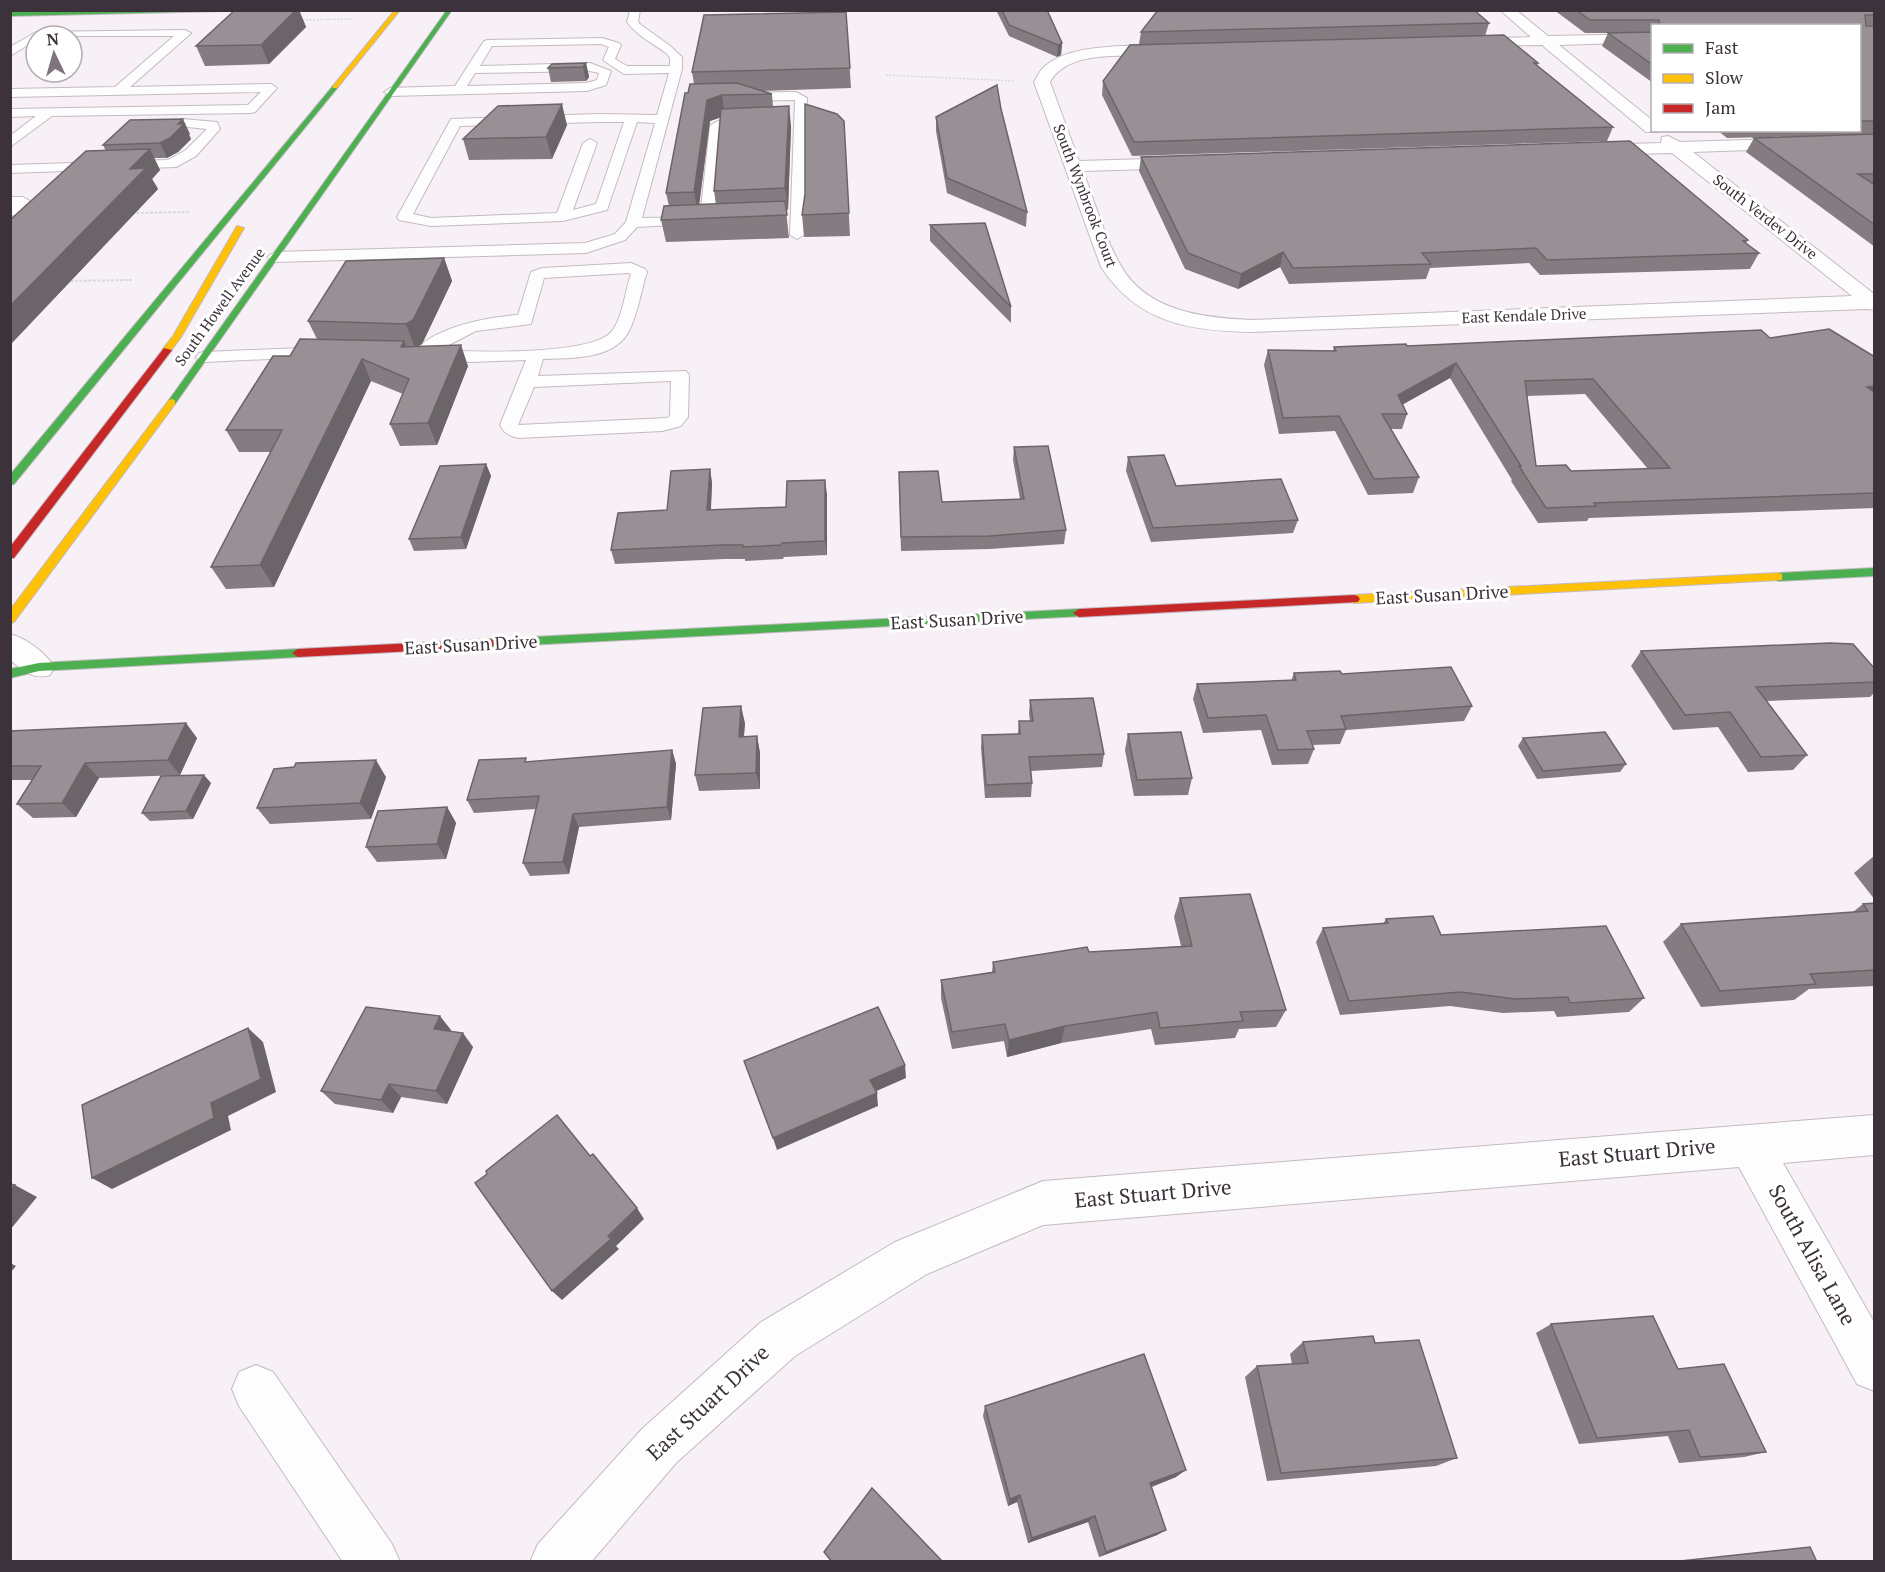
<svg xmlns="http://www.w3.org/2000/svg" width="1885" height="1572" font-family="'PT Serif',serif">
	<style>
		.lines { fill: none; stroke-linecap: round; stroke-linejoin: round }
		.lane-casing { stroke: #c3bac2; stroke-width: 2 }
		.street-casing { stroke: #c3bac2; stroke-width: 2 }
		.fast-casing { stroke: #c3bac2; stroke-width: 2 }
		.slow-casing { stroke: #c3bac2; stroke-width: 2 }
		.jam-casing { stroke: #c3bac2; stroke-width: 2 }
		.path-far1 { stroke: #dad8da; stroke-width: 1.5; stroke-dasharray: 2 1.5; stroke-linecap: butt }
		.path { stroke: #dad8da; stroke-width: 2; stroke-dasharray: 3 1.5; stroke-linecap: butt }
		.lane { fill: #fefdfe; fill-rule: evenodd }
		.street { fill: #fefdfe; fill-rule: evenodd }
		.fast { fill: #4caf50; fill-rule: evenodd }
		.slow { fill: #ffc107; fill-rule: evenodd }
		.jam { fill: #c62828; fill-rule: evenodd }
		.wall { fill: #847c81; fill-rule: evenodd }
		.shaded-wall { fill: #6b6569 }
		.building { fill: #999096; stroke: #6b6569; stroke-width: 1.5; fill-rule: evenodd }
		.labels { text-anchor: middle; stroke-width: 6; stroke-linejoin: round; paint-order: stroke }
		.far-street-label { font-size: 15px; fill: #3c323b; stroke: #fff }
		.street-label { font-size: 18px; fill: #3c323b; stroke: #fff }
		.near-street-label { font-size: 21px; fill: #3c323b; stroke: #fff }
	</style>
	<rect width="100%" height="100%" fill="#f8f0f7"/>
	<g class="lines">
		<defs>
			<g id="lane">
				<path d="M630,10H640L638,22L641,25L669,45L682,57V69L642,218L700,217L710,126C719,117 750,112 760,121L754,125L722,128L714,220L712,223L637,227L625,240L586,253L275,262L267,257L275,252L585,243L615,234L626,222L655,123L637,122L607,210L563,221L431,226L399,220L397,217L451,119L599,114L657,115L669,73L624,74L603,60L609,47L601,44L492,46L480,66L590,63L611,71L606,85L587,91L390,96L384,92L390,88L455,86L484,41L488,40L602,38L619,43L621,45L615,59L627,66H670V58L667,54C653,43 637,36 627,22ZM590,71L599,73L597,80L586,83L467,86L475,73ZM599,122H624L596,204L573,210L597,143L590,139L583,143L557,213L431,218L413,214L460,126Z"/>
				<polygon points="185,30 191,33 189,35 130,87 271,84 277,88 255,112 251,113 52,116 10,147 10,136 36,116 10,117 10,109 248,105 261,92 10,97 10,89 115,87 174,36 36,36 36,40 10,56 10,47 36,32"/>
				<polygon points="796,92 807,98 804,235 797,239 790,235 795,100 737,101 731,97 737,93"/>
				<polygon points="182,119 217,122 220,129 196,156 176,167 10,173 10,165 168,160 186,150 207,129 177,126 176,123"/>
				<polygon points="10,197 23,197 30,201 15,215 10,216"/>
				<path d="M631,263L645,269L647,272C641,291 638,313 629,331C614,360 571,358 543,359L538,376L686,371L689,375L688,417L681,426L662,431L518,438C508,435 505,434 500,425L526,360L471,362L421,359L415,358L412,354C432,327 487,317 518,315L531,272L542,268ZM628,273L631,274C625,291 623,317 612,331C593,356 471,352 439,350L476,331L531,324L544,278ZM671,381L670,416L667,418L518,425L534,387Z"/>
				<polygon points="324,347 330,348 333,352 330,356 205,362 199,361 196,357 199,353 205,352"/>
			</g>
			<g id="street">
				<polygon points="1500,10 1516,10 1548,36 1652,34 1652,42 1559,45 1652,120 1652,130 1658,132 1646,132 1542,45 1463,46 1461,43 1468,39 1531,37"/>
				<path d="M1140,45H1171L1178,49C1163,66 1074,39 1050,82L1079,161L1184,158L1190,159L1193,163L1190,167L1184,168L1083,171C1095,202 1104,237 1121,266C1147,312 1205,318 1252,320L1852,296L1672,153L1595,155L1589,154L1586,150L1589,146L1595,145L1661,143L1662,137L1668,136L1680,142L1874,136V146L1693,152L1874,294V310L1867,309L1252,332C1189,331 1138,323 1101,267L1034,82C1037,77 1040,70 1045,66C1069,46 1110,47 1140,45Z"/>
				<path d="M10,634C26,638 46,653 54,667L50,675C32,680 24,671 10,660Z"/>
				<polygon points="1874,1115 1874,1155 1783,1163 1874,1322 1874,1391 1857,1384 1739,1167 1043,1225 927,1274 795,1356 676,1463 591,1562 530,1562 538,1544 642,1429 761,1322 895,1242 1043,1181"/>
				<polygon points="256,1365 273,1372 392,1544 400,1562 343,1562 239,1406 232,1389 239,1372"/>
			</g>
			<g id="fast">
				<polygon points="127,10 271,10 10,16 10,12"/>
				<polygon points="447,10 452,10 175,404 169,404 169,400"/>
				<polygon points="333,86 338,87 14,484 10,485 10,475"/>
				<polygon points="1874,568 1874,576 1778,581 1772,577 1778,573"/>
				<polygon points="1079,609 1085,613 1083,616 491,647 485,643 491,639"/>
				<polygon points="298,649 304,653 298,657 39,671 10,678 10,669 39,663"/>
			</g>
			<g id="slow">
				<polygon points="395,10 400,10 337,88 333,88 333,86"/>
				<polygon points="237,226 244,228 181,337 170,352 164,352 162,350 173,336"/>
				<polygon points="172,399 175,400 175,404 14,622 10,623 10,610 169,400"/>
				<polygon points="1778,573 1782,574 1782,580 1354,603 1348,599 1354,595"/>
			</g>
			<g id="jam">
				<polygon points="164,348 172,350 14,558 10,558 10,547"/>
				<polygon points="1354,595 1358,596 1360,599 1358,602 1079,617 1073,613 1079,609"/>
				<polygon points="491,639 497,643 491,647 298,657 292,653 298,649"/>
			</g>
		</defs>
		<use href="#lane" class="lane-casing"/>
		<use href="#street" class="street-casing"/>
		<use href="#fast" class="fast-casing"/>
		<use href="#slow" class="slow-casing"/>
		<use href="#jam" class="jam-casing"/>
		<g class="path-far1">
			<polyline points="299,20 352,19"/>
			<polyline points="886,75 1014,81"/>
		</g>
		<g class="path">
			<polyline points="132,213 190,212"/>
			<polyline points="66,281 132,280"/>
		</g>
		<use href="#lane" class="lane"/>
		<use href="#street" class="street"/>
		<use href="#fast" class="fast"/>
		<use href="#slow" class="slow"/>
		<use href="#jam" class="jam"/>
	</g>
	<g class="wall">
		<polygon points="235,10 299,10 306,27 269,64 205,66 196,46"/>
		<polygon points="996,10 1047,10 1062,43 1061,55 1057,57 1009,36"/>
		<polygon points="1554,10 1875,10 1875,247 1746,152 1754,138 1868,135 1727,138 1717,130 1860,130 1860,26 1653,26 1653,83 1602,46 1608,33 1615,33 1585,33"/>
		<path d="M846,12L851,88L761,91L772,94L773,106L791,126L788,210H786L789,238L666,242L661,220L669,206L666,193L688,93L694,84L692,72ZM720,117L714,191L716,204H699L710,121Z"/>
		<polygon points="1489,23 1485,36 1538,63 1537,66 1613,127 1607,141 1132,156 1102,95 1103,81 1139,44 1141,32"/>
		<polygon points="586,63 589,77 586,81 551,82 548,68"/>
		<polygon points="1001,109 1027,212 1026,227 947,193 936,131 936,117"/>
		<polygon points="844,121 850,236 804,237 802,215"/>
		<polygon points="567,125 552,159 469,160 463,139"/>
		<polygon points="190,134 189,135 191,139 178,152 167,158 154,158 160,170 152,179 158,189 10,345 10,220 106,151 103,145"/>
		<polygon points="1141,157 1748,240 1746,243 1759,253 1750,269 1540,275 1529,263 1430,268 1426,279 1289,284 1280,267 1238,289 1185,269 1139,171"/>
		<polygon points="930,225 1011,307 1011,323 930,241"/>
		<polygon points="444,258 452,281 422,344 417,347 468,366 437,445 400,446 390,424 403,394 371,381 274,587 226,589 211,567 271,452 239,452 226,430 290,356 317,339 308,321"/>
		<path d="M1770,338L1875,357V508L1589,518L1587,521L1538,523L1511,481L1512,480L1450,378L1403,404L1407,414L1402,429H1391L1419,477L1413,493L1368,495L1335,431L1279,434L1264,365L1268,350L1333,351L1334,347ZM1585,394L1648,469L1571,471L1536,466L1527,396Z"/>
		<polygon points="1014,447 1066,530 1064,544 990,549 901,551 899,472 942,502 1020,499 1013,460"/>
		<polygon points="1128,457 1176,486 1298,520 1293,533 1151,542 1126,471"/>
		<polygon points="486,464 491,476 466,549 414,551 409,539"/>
		<polygon points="710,469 712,483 711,510 786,507 827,494 827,555 784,557 783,559 745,561 745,559 725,559 615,564 611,550 667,510"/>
		<polygon points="1641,651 1875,669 1875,692 1870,697 1767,701 1807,755 1793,770 1748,772 1718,727 1673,730 1631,666"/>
		<polygon points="1294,673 1342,674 1472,706 1464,721 1346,730 1340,744 1312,745 1314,749 1308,764 1272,765 1261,730 1203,733 1193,699 1197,684 1291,681"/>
		<polygon points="1030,700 1104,754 1102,767 1031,771 1032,783 1031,797 985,798 981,748 982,735 1018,734 1019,721 1030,721 1029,714"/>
		<polygon points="745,723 744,737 757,736 760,753 760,789 699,791 695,775"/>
		<polygon points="10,731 197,738 180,775 99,778 76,817 33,818 17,804 32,780 10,780"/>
		<polygon points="1128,734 1192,778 1188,795 1134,796 1125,750"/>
		<polygon points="1523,738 1626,764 1620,772 1537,779 1518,746"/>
		<polygon points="672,750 676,764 671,820 579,827 569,874 530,876 523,863 536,809 474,813 467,800 528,762"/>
		<polygon points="386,777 371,819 270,824 257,808"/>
		<polygon points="211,783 193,819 150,821 142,813"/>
		<polygon points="447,807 456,823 446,859 377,862 366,847"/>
		<polygon points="1875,855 1875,900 1854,873"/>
		<polygon points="1180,898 1286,1010 1276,1027 1239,1029 1235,1038 1155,1045 1151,1029 1061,1043 1007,1057 1004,1041 952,1049 941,998 941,980 992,972 993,962 1089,952 1181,946 1174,917"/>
		<polygon points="1875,903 1875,986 1809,989 1794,1000 1701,1007 1663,942 1681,924 1853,912 1863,904"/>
		<polygon points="1386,919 1441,935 1644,998 1629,1012 1557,1017 1554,1011 1503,1013 1450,1006 1340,1015 1316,942 1323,928 1383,924"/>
		<polygon points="451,1030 450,1032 473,1047 447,1104 401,1097 393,1113 335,1104 321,1091"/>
		<polygon points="1551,1324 1678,1369 1766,1452 1744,1457 1679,1463 1668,1436 1579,1444 1536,1333"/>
		<polygon points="1303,1342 1375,1343 1457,1458 1436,1466 1267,1481 1245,1377 1257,1366 1292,1364 1290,1354"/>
		<polygon points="985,1406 1176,1477 1152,1487 1166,1530 1157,1535 1099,1557 1088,1522 1028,1543 1017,1502 1008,1506 983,1416"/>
	</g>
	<g class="shaded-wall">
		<polygon points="296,10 299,10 306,27 269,64 261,45"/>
		<polygon points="1062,43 1061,55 1057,57 1058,45"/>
		<polygon points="586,63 589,77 586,81 583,67"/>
		<polygon points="722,95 725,116 710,121 698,214 694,192 707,100"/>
		<polygon points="562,104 567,125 552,159 546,137"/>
		<polygon points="789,106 791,126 788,210 785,188"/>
		<polygon points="183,119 190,134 189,135 191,139 178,152 167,158 160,143"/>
		<polygon points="150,149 160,170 152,179 158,189 10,345 10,306 130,169"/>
		<polygon points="1283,252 1280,267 1238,289 1241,274"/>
		<polygon points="444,258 452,281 422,344 415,348 406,324"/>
		<polygon points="404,341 413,362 401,347"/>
		<polygon points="461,345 468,366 437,445 428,423"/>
		<polygon points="362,359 371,381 274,587 260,565"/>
		<polygon points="1456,363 1450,378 1393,410 1398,395"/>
		<polygon points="1875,386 1875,399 1867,387"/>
		<polygon points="486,464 491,476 466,549 461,537"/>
		<polygon points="710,469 712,483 710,524 707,510"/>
		<polygon points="825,480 827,494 827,555 825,541"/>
		<polygon points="741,706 745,723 742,753 739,737"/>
		<polygon points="186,723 197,738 180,775 168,760"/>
		<polygon points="757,736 760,753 760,789 756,773"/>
		<polygon points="672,750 676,764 671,820 667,807"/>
		<polygon points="376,760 386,777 371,819 360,803"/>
		<polygon points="85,763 99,778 76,817 62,803"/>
		<polygon points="204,775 211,783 193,819 186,811"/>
		<polygon points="447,807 456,823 446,859 437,844"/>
		<polygon points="573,814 579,827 569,874 563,862"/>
		<polygon points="440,1016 451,1030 445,1043 434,1029"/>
		<polygon points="1065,1026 1061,1043 1007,1057 1009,1040"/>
		<polygon points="248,1028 263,1042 276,1092 228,1116 231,1130 112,1189 92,1178 211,1103"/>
		<polygon points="463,1033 473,1047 447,1104 436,1091"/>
		<polygon points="905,1065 906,1078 872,1093 870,1080"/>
		<polygon points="389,1084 401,1097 393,1113 381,1100"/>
		<polygon points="877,1093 878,1106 777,1150 773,1138"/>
		<polygon points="15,1185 37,1197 10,1230 10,1191"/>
		<polygon points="637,1208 644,1219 616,1246 619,1249 562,1300 552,1291"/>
		<polygon points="10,1263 16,1266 10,1273"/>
		<polygon points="1186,1470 1176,1477 1142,1490 1150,1483"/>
		<polygon points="1020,1495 1017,1502 1008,1506 1010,1499"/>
		<polygon points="1095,1516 1088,1522 1028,1543 1032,1538"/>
		<polygon points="1166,1530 1157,1535 1099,1557 1106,1552"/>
	</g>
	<g class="building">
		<polygon points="235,10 296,10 261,45 196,46"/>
		<polygon points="1002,10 1047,10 1062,43 1058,45 1009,25"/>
		<polygon points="1158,10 1474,10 1489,23 1141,32"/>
		<polygon points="1576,10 1875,10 1875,15 1865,15 1866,26 1875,26 1875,121 1860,121 1860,26 1660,26 1659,20 1590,20"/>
		<polygon points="846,12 850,68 692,72 704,15"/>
		<polygon points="1653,32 1653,65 1608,33"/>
		<polygon points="1504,35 1538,63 1534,63 1613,127 1134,142 1103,81 1130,45"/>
		<polygon points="586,63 583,67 548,68 552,64"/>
		<polygon points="737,83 772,94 722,95 707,100 694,192 666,193 685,93 688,93 690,84"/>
		<polygon points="997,85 1001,109 1027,212 947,178 936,117"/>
		<polygon points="562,104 546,137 463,139 498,106"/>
		<polygon points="805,104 837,114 844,121 849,213 802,215 805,194"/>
		<polygon points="789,106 785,188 714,191 721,109"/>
		<polygon points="183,119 178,124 184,124 170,138 160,143 103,145 130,120"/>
		<polygon points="1875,134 1875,174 1858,174 1875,185 1875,225 1754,138"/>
		<polygon points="1630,141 1748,240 1743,241 1759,253 1547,260 1536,248 1422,253 1431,264 1293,268 1283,252 1241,274 1188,253 1141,157"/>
		<polygon points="150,149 130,169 146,168 10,306 10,220 86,151"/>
		<polygon points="785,201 787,215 661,220 664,206"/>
		<polygon points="985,223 1011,307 930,225"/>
		<polygon points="444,258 413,320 406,324 308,321 346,261"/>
		<path d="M1829,329L1875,357V386L1867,387L1875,393V493L1594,503L1596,506L1546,508L1519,466H1521L1456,363L1398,395L1407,414H1382L1419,477L1374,479L1339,416L1283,418L1268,350L1336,351L1334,347L1406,344L1407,346L1761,330L1770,338ZM1593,379L1670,468L1571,471L1566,465L1536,466L1525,381Z"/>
		<polygon points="300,339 404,341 401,347 461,345 428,423 390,424 409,379 362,359 260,565 211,567 282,430 226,430 273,356 290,356"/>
		<polygon points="1048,446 1066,530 990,536 901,537 899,472 938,471 942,502 1024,499 1014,447"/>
		<polygon points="1164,455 1176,486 1281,479 1298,520 1153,528 1128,457"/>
		<polygon points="486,464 461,537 409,539 440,466"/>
		<polygon points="710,469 707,510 786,507 787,481 825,480 825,541 782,543 781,545 743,547 743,545 722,545 611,550 618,513 667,510 671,471"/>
		<polygon points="1830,643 1853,644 1875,669 1875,682 1756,687 1807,755 1761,757 1730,712 1685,715 1641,651"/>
		<polygon points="1451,667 1472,706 1341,716 1346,729 1307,731 1314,749 1278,750 1266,715 1208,718 1197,684 1296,680 1294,673 1340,671 1342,674"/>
		<polygon points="1093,698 1104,754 1029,757 1032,783 986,785 982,735 1020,734 1019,721 1033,721 1030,700"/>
		<polygon points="741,706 739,737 757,736 756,773 695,775 703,708"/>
		<polygon points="186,723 168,760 85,763 62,803 17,804 41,766 10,766 10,731"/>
		<polygon points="1181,732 1192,778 1137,780 1128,734"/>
		<polygon points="1605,732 1626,764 1543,771 1523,738"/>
		<polygon points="672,750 667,807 573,814 563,862 523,863 539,796 467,800 479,760 526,758 525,762"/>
		<polygon points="376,760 360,803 257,808 274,769 294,767 296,763"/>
		<polygon points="204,775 186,811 142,813 161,776"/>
		<polygon points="447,807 437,844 366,847 378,811"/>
		<polygon points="1250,894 1286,1010 1240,1012 1243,1021 1160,1028 1157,1012 1065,1026 1009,1040 1005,1024 952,1032 941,980 995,972 993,962 1087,947 1089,952 1192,946 1180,898"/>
		<polygon points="1875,903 1875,970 1810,974 1816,984 1720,991 1681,924 1868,911 1863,904"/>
		<polygon points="1433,916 1441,935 1606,926 1644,998 1570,1003 1568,997 1515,999 1461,992 1349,1001 1323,928 1388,923 1386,919"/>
		<polygon points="366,1007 440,1016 434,1029 463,1033 436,1091 389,1084 381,1100 321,1091"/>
		<polygon points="878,1007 905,1065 870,1080 877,1093 773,1138 744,1061"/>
		<polygon points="248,1028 261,1079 211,1103 214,1118 92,1178 82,1105"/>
		<polygon points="557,1115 590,1156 593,1154 637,1208 608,1236 611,1239 552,1291 475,1183 487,1174 486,1171"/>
		<polygon points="10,1184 15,1185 10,1191"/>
		<polygon points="1653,1316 1678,1369 1724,1364 1766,1452 1700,1457 1689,1430 1597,1438 1551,1324"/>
		<polygon points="1373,1336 1375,1343 1419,1340 1457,1458 1281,1473 1257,1366 1308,1363 1303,1342"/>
		<polygon points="1144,1354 1186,1470 1150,1483 1166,1530 1106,1552 1095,1516 1032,1538 1020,1495 1010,1499 985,1406"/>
		<polygon points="872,1488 943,1562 832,1562 824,1552"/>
		<polygon points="1810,1547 1817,1562 1671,1562"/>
	</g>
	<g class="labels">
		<g class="far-street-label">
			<text transform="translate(1085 196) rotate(69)" y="5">South Wynbrook Court</text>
			<text transform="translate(1765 217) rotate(38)" y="5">South Verdev Drive</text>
			<text transform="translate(220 307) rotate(-54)" y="5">South Howell Avenue</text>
			<text transform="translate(1524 316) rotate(-2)" y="5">East Kendale Drive</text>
		</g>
		<g class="street-label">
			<text transform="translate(1442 595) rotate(-3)" y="6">East Susan Drive</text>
			<text transform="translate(957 620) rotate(-3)" y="6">East Susan Drive</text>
			<text transform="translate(471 645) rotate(-3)" y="6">East Susan Drive</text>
		</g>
		<g class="near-street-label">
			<text transform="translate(1637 1153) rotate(-5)" y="7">East Stuart Drive</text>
			<text transform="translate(1153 1194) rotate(-5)" y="7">East Stuart Drive</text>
			<text transform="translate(1812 1255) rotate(61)" y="7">South Alisa Lane</text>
			<text transform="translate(708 1403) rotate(-43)" y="7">East Stuart Drive</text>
		</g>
	</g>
	<rect width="1885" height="1572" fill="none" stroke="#3c323b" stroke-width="24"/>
	<rect x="1651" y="24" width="210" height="108" fill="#ffffff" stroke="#b1adb1" stroke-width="1.5"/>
	<rect x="1663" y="44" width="30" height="9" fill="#4caf50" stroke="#b1adb1" stroke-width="1.5"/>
	<text x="1705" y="54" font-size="18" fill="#3c323b">Fast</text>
	<rect x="1663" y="74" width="30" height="9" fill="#ffc107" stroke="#b1adb1" stroke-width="1.5"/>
	<text x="1705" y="84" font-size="18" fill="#3c323b">Slow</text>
	<rect x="1663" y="104" width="30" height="9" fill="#c62828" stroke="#b1adb1" stroke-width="1.5"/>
	<text x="1705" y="114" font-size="18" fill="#3c323b">Jam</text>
	<g transform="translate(54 54) rotate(355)"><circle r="28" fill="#ffffff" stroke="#b1adb1" stroke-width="1.5"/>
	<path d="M0-4.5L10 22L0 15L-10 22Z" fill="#7e747d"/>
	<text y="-9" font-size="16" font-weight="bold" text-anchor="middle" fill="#3c323b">N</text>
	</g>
</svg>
